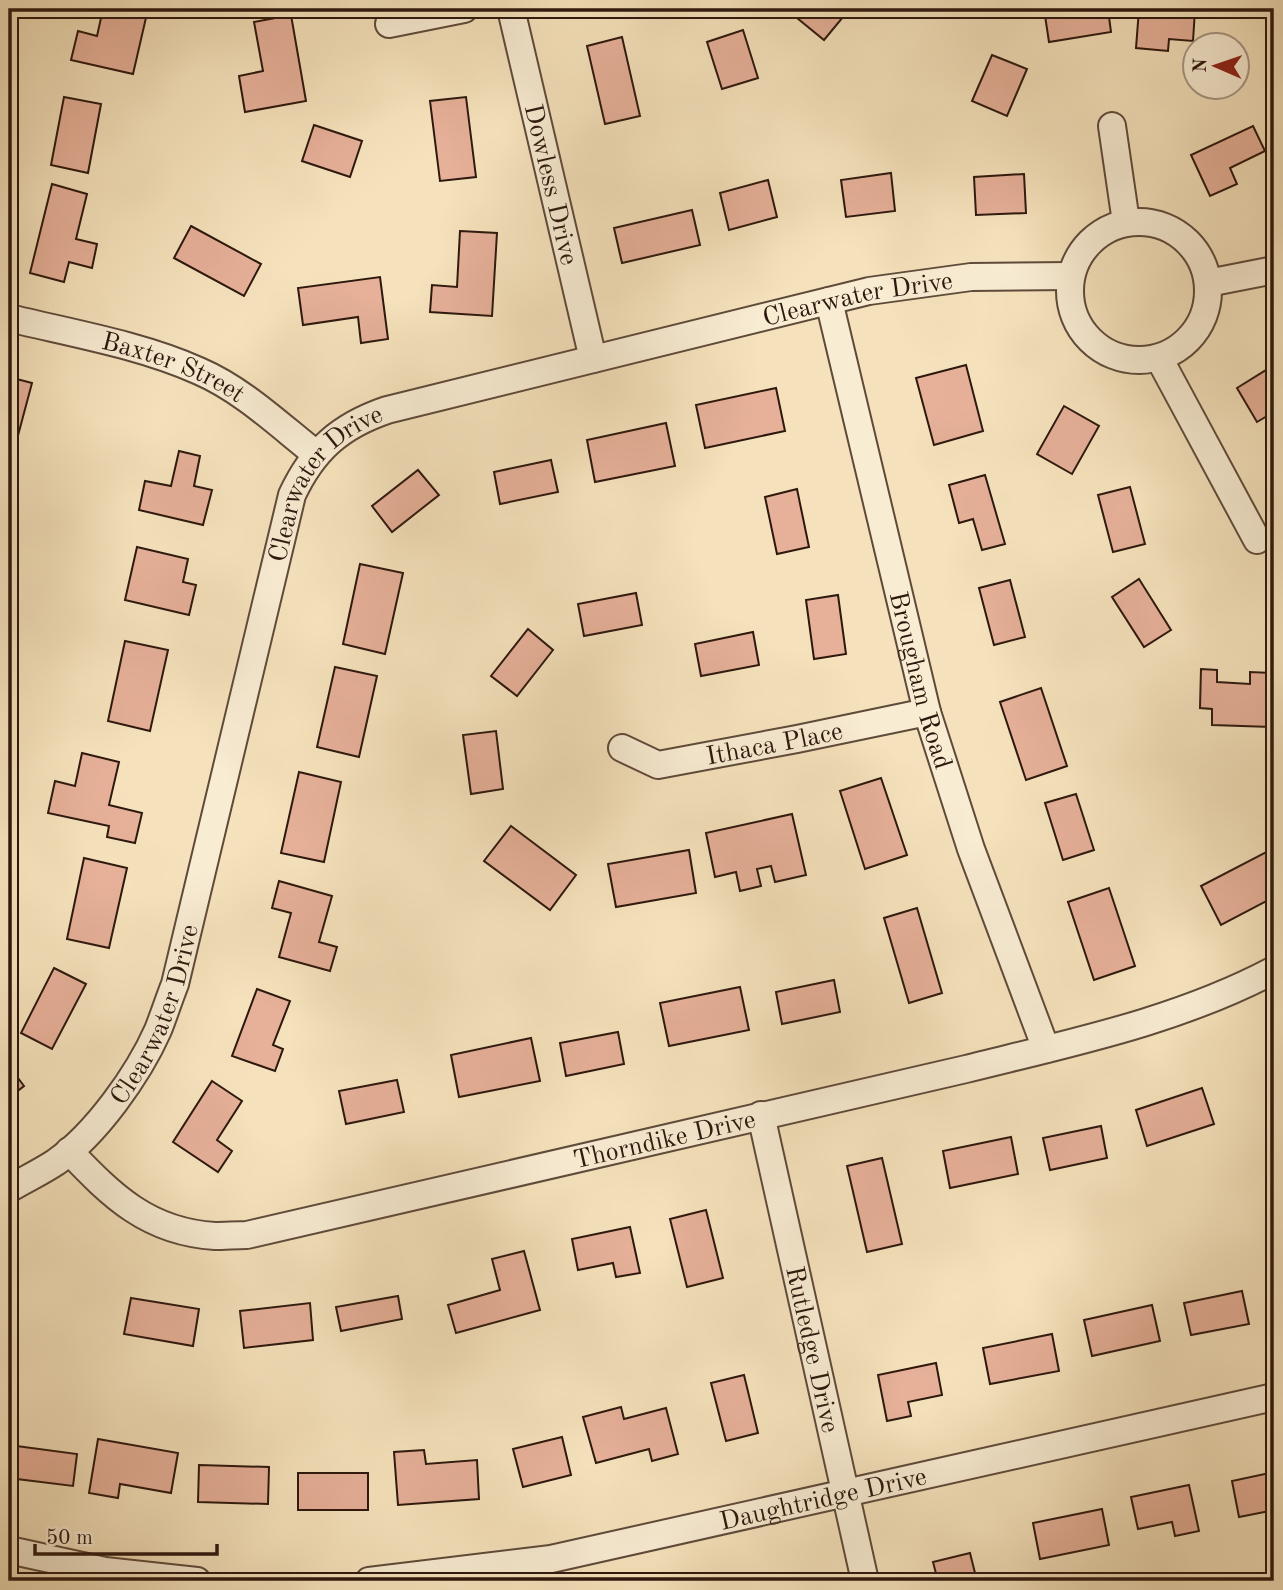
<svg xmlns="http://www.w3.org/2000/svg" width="1283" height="1590" font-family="'Old Standard TT',serif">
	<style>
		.building { fill: #e6b099; stroke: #2d180e; stroke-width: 2 }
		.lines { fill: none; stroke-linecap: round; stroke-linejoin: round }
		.minor-casing { stroke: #5f4a3a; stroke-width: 30 }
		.minor { stroke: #f8ecd3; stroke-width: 26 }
		.labels { text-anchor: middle; stroke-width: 5; stroke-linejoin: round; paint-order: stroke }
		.street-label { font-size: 26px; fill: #2d180e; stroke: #f8ecd3 }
	</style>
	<rect width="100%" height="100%" fill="#f5e2bc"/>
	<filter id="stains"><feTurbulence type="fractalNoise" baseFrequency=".00286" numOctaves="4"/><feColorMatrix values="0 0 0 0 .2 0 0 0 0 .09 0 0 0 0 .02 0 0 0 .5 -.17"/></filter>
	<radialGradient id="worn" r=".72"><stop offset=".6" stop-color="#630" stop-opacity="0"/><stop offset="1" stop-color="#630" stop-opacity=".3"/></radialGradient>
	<g class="building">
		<polygon points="103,9 148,9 133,74 71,60 78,31 97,36"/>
		<polygon points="786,9 845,9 848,11 824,40"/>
		<polygon points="1044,9 1108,9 1111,32 1049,42"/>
		<polygon points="1139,9 1195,10 1193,41 1169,39 1168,51 1136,48"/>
		<polygon points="291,15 306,101 245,112 239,76 263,71 254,22"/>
		<polygon points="743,30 758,78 722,89 707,42"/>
		<polygon points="622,37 640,116 605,124 587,46"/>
		<polygon points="992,55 1027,69 1007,116 972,101"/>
		<polygon points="64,97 101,104 88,173 51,165"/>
		<polygon points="466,97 476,177 440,181 430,101"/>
		<polygon points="314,125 362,141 350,177 302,161"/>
		<polygon points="1253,126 1265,151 1230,168 1237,184 1210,196 1191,155"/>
		<polygon points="891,173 895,211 846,217 841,180"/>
		<polygon points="1024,174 1026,213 976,215 974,177"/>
		<polygon points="768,180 777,217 729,230 720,193"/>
		<polygon points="52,184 87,194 76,239 97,244 92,268 69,262 64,282 30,273"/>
		<polygon points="692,210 700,245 622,263 614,228"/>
		<polygon points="191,226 261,264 244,296 174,258"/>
		<polygon points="460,231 497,233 492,316 430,312 432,285 457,287"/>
		<polygon points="380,277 388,339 361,343 358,317 303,325 298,288"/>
		<polygon points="966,365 983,431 934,445 916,378"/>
		<polygon points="1274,365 1274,412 1257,422 1237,388"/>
		<polygon points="9,377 32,383 16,443 9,441"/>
		<polygon points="776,388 785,431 705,448 696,405"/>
		<polygon points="1064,406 1099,426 1072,474 1037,454"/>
		<polygon points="666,423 675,466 595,482 587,440"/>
		<polygon points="179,451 200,456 194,486 212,490 203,525 139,510 145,481 171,486"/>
		<polygon points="551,460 558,492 500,504 494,472"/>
		<polygon points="418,470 439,495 392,532 372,506"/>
		<polygon points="985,475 1005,544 982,550 973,519 959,523 949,485"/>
		<polygon points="1130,487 1145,544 1113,552 1098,495"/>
		<polygon points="797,489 809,547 777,554 765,497"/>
		<polygon points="9,533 18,535 11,562 9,562"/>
		<polygon points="137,547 188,559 183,582 196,585 189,615 125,600"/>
		<polygon points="360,564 403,573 385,654 343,644"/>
		<polygon points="1139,579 1171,630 1144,647 1112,597"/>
		<polygon points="1010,580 1025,637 994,645 979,588"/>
		<polygon points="636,593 642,625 584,636 578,604"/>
		<polygon points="838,595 846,654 814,659 806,600"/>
		<polygon points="528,629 553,650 517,696 491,676"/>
		<polygon points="753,632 759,665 701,676 695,644"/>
		<polygon points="125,641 168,650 150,731 108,721"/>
		<polygon points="335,667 377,676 359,757 317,747"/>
		<polygon points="1201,669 1217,670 1217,682 1250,684 1250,672 1274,673 1274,727 1212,725 1212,709 1200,708"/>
		<polygon points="1041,688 1067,766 1026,780 1000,702"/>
		<polygon points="496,731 503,789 471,794 463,735"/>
		<polygon points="82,753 119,762 109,805 142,813 135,843 107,837 109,826 48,813 55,781 75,786"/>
		<polygon points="299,772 341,782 324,862 281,853"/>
		<polygon points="881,778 907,855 865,869 840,791"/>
		<polygon points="1076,794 1094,850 1063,860 1045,803"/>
		<polygon points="792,814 806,875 775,882 771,866 757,869 761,886 740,891 736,872 715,877 706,833"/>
		<polygon points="511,826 576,875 550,910 484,861"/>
		<polygon points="1274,848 1274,897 1221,925 1201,886"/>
		<polygon points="689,850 696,893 616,907 608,864"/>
		<polygon points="84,858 127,868 109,948 67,939"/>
		<polygon points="279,881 332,896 319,942 337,947 330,971 279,957 291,913 272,908"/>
		<polygon points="1109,888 1135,966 1094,980 1068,902"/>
		<polygon points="917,908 942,993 909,1003 884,918"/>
		<polygon points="54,968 86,984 52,1049 21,1033"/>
		<polygon points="834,980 840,1012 782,1024 776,992"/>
		<polygon points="740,987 749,1030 669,1046 660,1003"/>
		<polygon points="257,989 290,1001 273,1045 283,1049 275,1071 232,1056"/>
		<polygon points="618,1032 624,1064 566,1076 560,1043"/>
		<polygon points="531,1038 540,1081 459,1097 451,1055"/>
		<polygon points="9,1066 24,1086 9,1098"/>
		<polygon points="397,1080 404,1112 346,1124 339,1091"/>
		<polygon points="212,1081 242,1101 217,1140 232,1151 218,1172 173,1142"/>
		<polygon points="1202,1088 1214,1124 1147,1146 1136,1110"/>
		<polygon points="1101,1126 1107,1158 1050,1170 1043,1138"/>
		<polygon points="1011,1137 1018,1174 950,1188 943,1151"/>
		<polygon points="882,1158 902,1244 867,1252 847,1166"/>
		<polygon points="706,1210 723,1278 687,1287 670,1219"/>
		<polygon points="630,1227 640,1273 616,1277 613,1263 578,1270 572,1239"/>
		<polygon points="524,1251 540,1310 456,1333 448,1305 500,1290 492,1259"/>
		<polygon points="1242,1291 1249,1324 1191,1335 1184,1303"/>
		<polygon points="398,1296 402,1319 341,1331 336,1307"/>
		<polygon points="131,1298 199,1309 193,1346 124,1334"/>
		<polygon points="310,1303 313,1340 244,1348 240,1311"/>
		<polygon points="1152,1305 1160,1341 1092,1356 1084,1320"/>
		<polygon points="1052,1334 1059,1371 990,1384 983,1348"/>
		<polygon points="936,1363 942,1395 908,1402 911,1416 887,1421 878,1375"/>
		<polygon points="744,1375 758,1433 726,1441 711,1383"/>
		<polygon points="621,1407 624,1419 666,1408 678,1454 652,1461 649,1449 596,1463 583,1417"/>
		<polygon points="562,1437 571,1475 523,1487 513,1449"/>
		<polygon points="98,1439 178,1453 171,1493 120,1484 118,1498 89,1493"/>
		<polygon points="9,1445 77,1454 73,1486 9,1478"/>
		<polygon points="424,1450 426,1464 477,1460 479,1499 398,1505 394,1452"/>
		<polygon points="199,1465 269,1467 268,1504 198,1502"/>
		<polygon points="1274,1472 1274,1510 1239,1517 1232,1481"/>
		<rect x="298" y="1473" width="70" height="37"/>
		<polygon points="1189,1485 1199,1531 1175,1536 1172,1522 1138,1529 1131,1497"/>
		<polygon points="1102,1509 1109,1545 1040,1559 1033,1523"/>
		<polygon points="970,1553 977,1581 938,1581 933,1562"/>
	</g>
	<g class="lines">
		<defs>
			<g id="minor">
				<path id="s1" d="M511,9L593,359"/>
				<polyline points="389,24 464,9"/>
				<polyline points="1112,126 1126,222"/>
				<circle cx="1139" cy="291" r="69"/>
				<polyline points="1208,283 1274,270"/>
				<path id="s2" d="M829,301L927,712L971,849L1046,1049"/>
				<path id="s3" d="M9,318C71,333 141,345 199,371C243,390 279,425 316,454"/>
				<polyline points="1159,358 1257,540"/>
				<path id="s4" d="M622,748L658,765L797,739L927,712"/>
				<path id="s5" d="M761,1115L865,1581"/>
				<path id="s6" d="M69,1151C112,1196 148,1232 215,1236C225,1236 236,1235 247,1235L966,1069C1070,1043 1178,1021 1274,970"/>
				<path id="s7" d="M9,1189C24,1180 41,1172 56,1162C96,1134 138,1075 158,1030C164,1015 169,999 175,984L292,495C313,450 340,426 387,410L869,291L971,277L1071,276"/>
				<polyline points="9,1550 105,1571 197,1581"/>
				<path id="s8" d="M369,1581L551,1559L1274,1397"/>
			</g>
		</defs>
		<use href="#minor" class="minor-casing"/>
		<use href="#minor" class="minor"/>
	</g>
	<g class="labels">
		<g class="street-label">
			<text dy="9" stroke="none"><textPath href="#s1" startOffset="180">Dowless Drive</textPath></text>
			<text dy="9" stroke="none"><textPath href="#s7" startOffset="1390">Clearwater Drive</textPath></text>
			<text dy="9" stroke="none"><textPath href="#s3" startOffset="172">Baxter Street</textPath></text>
			<text dy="9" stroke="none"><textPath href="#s7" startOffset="803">Clearwater Drive</textPath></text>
			<text dy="9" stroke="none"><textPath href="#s2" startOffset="390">Brougham Road</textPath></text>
			<text dy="9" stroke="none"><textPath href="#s4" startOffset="158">Ithaca Place</textPath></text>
			<text dy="9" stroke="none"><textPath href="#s7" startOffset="236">Clearwater Drive</textPath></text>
			<text dy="9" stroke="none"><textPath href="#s6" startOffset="634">Thorndike Drive</textPath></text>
			<text dy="9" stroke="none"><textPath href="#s5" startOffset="240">Rutledge Drive</textPath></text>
			<text dy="9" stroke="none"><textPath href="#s8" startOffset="462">Daughtridge Drive</textPath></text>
		</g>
	</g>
	<rect width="1283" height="1590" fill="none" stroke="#f5e2bc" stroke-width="35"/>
	<rect x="10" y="10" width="1262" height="1569" fill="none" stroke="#2d180e" stroke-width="3.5"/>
	<rect x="18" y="18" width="1248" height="1555" fill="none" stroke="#2d180e" stroke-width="2"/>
	<g transform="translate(1216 66) rotate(272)"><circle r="33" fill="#f8ecd3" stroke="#a79784" stroke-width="2"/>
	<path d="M0-5L12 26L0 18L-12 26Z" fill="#8f2418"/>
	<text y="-10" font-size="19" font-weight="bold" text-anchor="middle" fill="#2d180e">N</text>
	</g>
	<path d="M35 1544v10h182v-10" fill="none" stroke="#2d180e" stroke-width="3.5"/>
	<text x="46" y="1544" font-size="21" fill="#2d180e" stroke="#f8ecd3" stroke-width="5" paint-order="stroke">50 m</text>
	<rect width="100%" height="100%" filter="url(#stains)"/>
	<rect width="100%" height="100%" fill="url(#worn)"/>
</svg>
